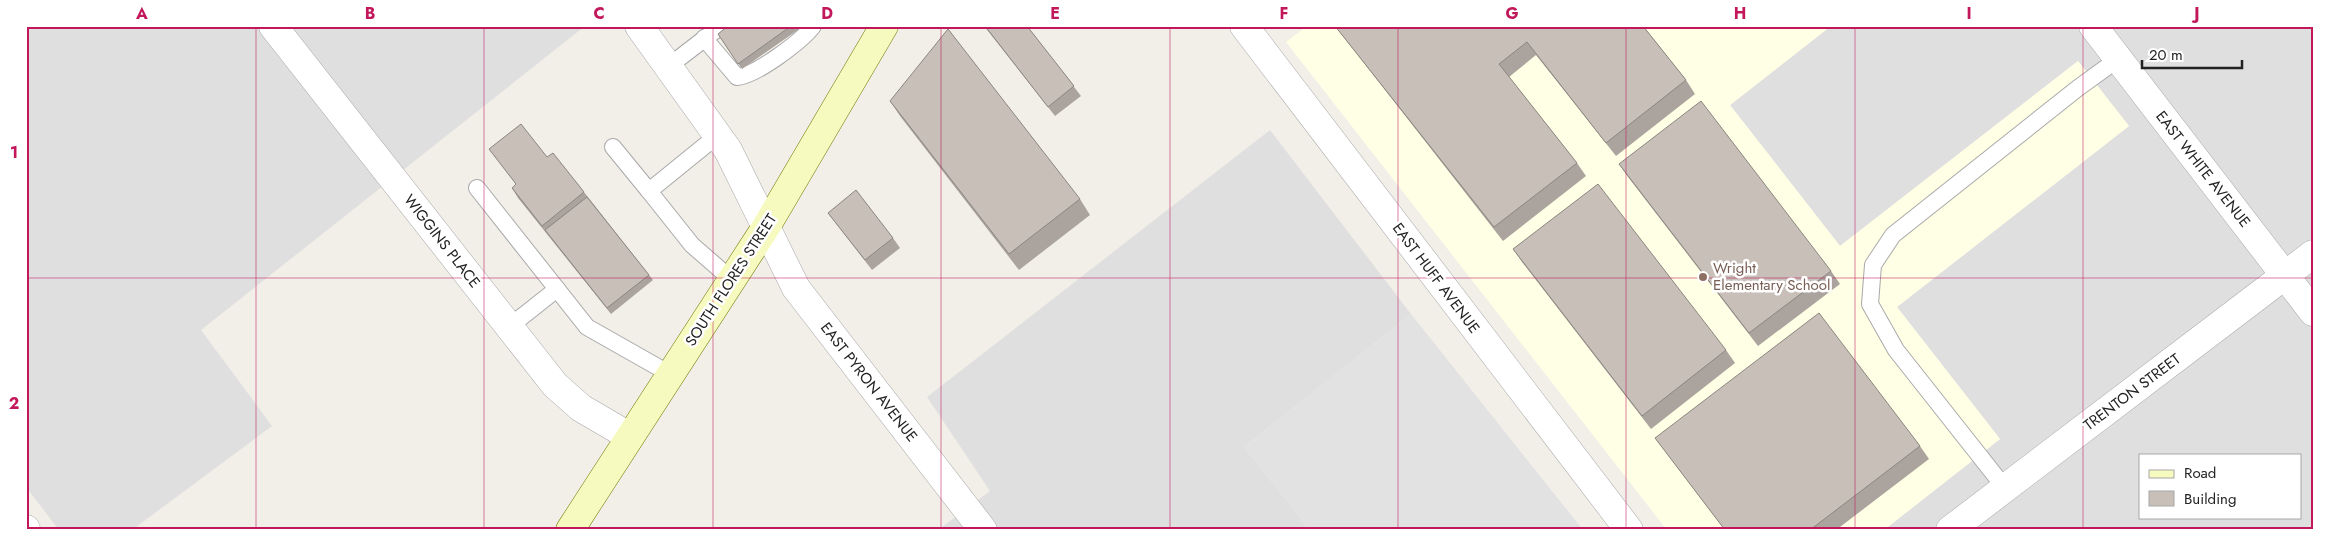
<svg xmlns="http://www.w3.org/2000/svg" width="2339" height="556" font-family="Jost,sans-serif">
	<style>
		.residential { fill: #e0dfdf; fill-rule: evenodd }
		.education { fill: #ffffe5 }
		.parking { fill: #e2e2e2 }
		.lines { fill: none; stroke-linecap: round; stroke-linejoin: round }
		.service-casing { stroke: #a9a9a9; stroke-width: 18 }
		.minor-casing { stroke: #a9a9a9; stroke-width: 29 }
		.tertiary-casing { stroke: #a9a9a9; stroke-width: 29 }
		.secondary-casing { stroke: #707d05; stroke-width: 29 }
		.service { stroke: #fff; stroke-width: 16 }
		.minor { stroke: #fff; stroke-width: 28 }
		.tertiary { stroke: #fff; stroke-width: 28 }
		.secondary { stroke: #f7fabf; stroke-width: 28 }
		.wall { fill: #aba49e }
		.building { fill: #c7bfb8; stroke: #8b8681 }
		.grid { fill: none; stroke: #c2185b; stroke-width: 1; stroke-opacity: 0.55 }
		.education-dot { fill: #8d6e63; stroke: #fff; stroke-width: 2 }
		.labels { text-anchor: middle; stroke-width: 5; stroke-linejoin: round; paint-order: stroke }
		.street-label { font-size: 15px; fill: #222; stroke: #fff }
		.education-label { font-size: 15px; fill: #785e54; stroke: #fff; text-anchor: start }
		.neatline { fill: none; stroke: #c2185b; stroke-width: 2 }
		.grid-label { font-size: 16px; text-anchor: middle; font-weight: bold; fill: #c2185b }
	</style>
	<rect width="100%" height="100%" fill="#f2efe9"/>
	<g class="residential">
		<polygon points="26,26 585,26 201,330 272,426 132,530 59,530 26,487"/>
		<path d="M1831,26H2313V530H1884L2000,439L1897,307L2129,126L2078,61L1840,246L1730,105ZM2140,455H2300V517H2140Z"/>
		<polygon points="1270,130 1411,314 1244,447 1310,530 938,530 990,491 927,397"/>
	</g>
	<polygon class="education" points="1307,26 1831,26 1730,105 1840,246 2078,61 2129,126 1897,307 2000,439 1884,530 1667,530 1286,42"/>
	<polygon class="parking" points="1411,314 1583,530 1310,530 1244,447"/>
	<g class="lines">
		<defs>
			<g id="service">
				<path d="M704,38L737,77C755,76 802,41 813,26"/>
				<polyline points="669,66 721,26"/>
				<polyline points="718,135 649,191 692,245 731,279"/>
				<polyline points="613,147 649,191"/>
				<polyline points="477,188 587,327 670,374"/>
				<polyline points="509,327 557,289"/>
				<polyline points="2005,488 1896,350 1870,304 1873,265 1893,235 2078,88 2118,59"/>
			</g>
			<g id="minor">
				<polyline points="273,26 555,385 581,408 629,436"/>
				<polyline points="1244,26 1629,530"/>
				<polyline points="2093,26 2313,312"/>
				<polyline points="26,529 26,530"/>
				<polyline points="1950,530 2313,254"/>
			</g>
			<polyline id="tertiary" points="639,26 728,150 796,288 983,530"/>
			<polyline id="secondary" points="570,530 766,227 884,26"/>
		</defs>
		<use href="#service" class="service-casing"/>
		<use href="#minor" class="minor-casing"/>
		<use href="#tertiary" class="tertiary-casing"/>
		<use href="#secondary" class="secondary-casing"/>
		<use href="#service" class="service"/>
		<use href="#minor" class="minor"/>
		<use href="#tertiary" class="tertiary"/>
		<use href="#secondary" class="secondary"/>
	</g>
	<g class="wall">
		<polygon points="728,26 801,26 802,27 742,69 718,34"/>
		<polygon points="984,26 1027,26 1081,96 1055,116"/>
		<polygon points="1335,26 1643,26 1686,80 1695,94 1616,156 1536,55 1509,77 1577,163 1586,176 1503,241"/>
		<polygon points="890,101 1080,199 1090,215 1019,270 900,116"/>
		<polygon points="489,149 547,157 584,192 653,280 611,314 518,198 512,188 516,184"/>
		<polygon points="1619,164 1831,271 1840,284 1758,346 1628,177"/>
		<polygon points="828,213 893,238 900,248 872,270"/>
		<polygon points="1513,249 1726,350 1735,363 1651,429 1522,262"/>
		<polygon points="1655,438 1920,446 1929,459 1836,530 1725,530"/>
	</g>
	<g class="building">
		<polygon points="728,26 791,26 738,64 718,34"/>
		<polygon points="985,26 1027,26 1074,86 1048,107"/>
		<polygon points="1335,26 1643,26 1686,80 1606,143 1527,42 1499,64 1577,163 1494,227"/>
		<polygon points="948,29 1080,199 1009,254 890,101"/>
		<polygon points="1701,101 1831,271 1749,333 1619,164"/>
		<polygon points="521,124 547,157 553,153 584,192 542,226 512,188 516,184 489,149"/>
		<polygon points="1598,184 1726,350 1642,416 1513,249"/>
		<polygon points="856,190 893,238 865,260 828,213"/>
		<polygon points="587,197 649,275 607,308 545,230"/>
		<polygon points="1819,313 1920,446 1810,530 1725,530 1655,438"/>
	</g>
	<path class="grid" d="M256,26V530M484,26V530M713,26V530M941,26V530M1170,26V530M1398,26V530M1626,26V530M1855,26V530M2083,26V530M26,278H2313"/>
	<circle class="education-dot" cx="1703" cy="277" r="5"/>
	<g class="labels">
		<g class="street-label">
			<text transform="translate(2203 169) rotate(52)" y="5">EAST WHITE AVENUE</text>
			<text transform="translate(442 241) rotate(52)" y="5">WIGGINS PLACE</text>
			<text transform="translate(1436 278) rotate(53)" y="5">EAST HUFF AVENUE</text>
			<text transform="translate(731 280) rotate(-57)" y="5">SOUTH FLORES STREET</text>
			<text transform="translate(869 382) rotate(52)" y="5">EAST PYRON AVENUE</text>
			<text transform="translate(2132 392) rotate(-37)" y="5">TRENTON STREET</text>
		</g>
		<g class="education-label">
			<text x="1713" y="273">Wright<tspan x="1713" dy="17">Elementary School</tspan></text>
		</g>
	</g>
	<rect width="2339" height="556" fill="none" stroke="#ffffff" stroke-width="55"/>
	<rect x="2139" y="454" width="162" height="65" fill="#ffffff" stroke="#a7a7a7"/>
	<rect x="2149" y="470" width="25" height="8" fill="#f7fabf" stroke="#a7a7a7"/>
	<text x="2184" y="478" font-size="15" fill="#222222">Road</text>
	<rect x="2149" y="491" width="25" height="15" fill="#c7bfb8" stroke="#a7a7a7"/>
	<text x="2184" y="504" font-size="15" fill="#222222">Building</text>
	<path d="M2142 60v8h100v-8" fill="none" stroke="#222222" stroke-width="2.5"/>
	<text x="2149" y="60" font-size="15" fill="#222222" stroke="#ffffff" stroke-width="4" paint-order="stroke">20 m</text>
	<rect x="28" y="28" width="2284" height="500" class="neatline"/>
	<g class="grid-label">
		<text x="142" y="19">A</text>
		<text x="370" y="19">B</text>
		<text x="599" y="19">C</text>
		<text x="827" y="19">D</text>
		<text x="1055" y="19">E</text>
		<text x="1284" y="19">F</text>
		<text x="1512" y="19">G</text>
		<text x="1740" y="19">H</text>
		<text x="1969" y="19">I</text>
		<text x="2197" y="19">J</text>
		<text x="14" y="158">1</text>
		<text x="14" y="409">2</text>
	</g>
</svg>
